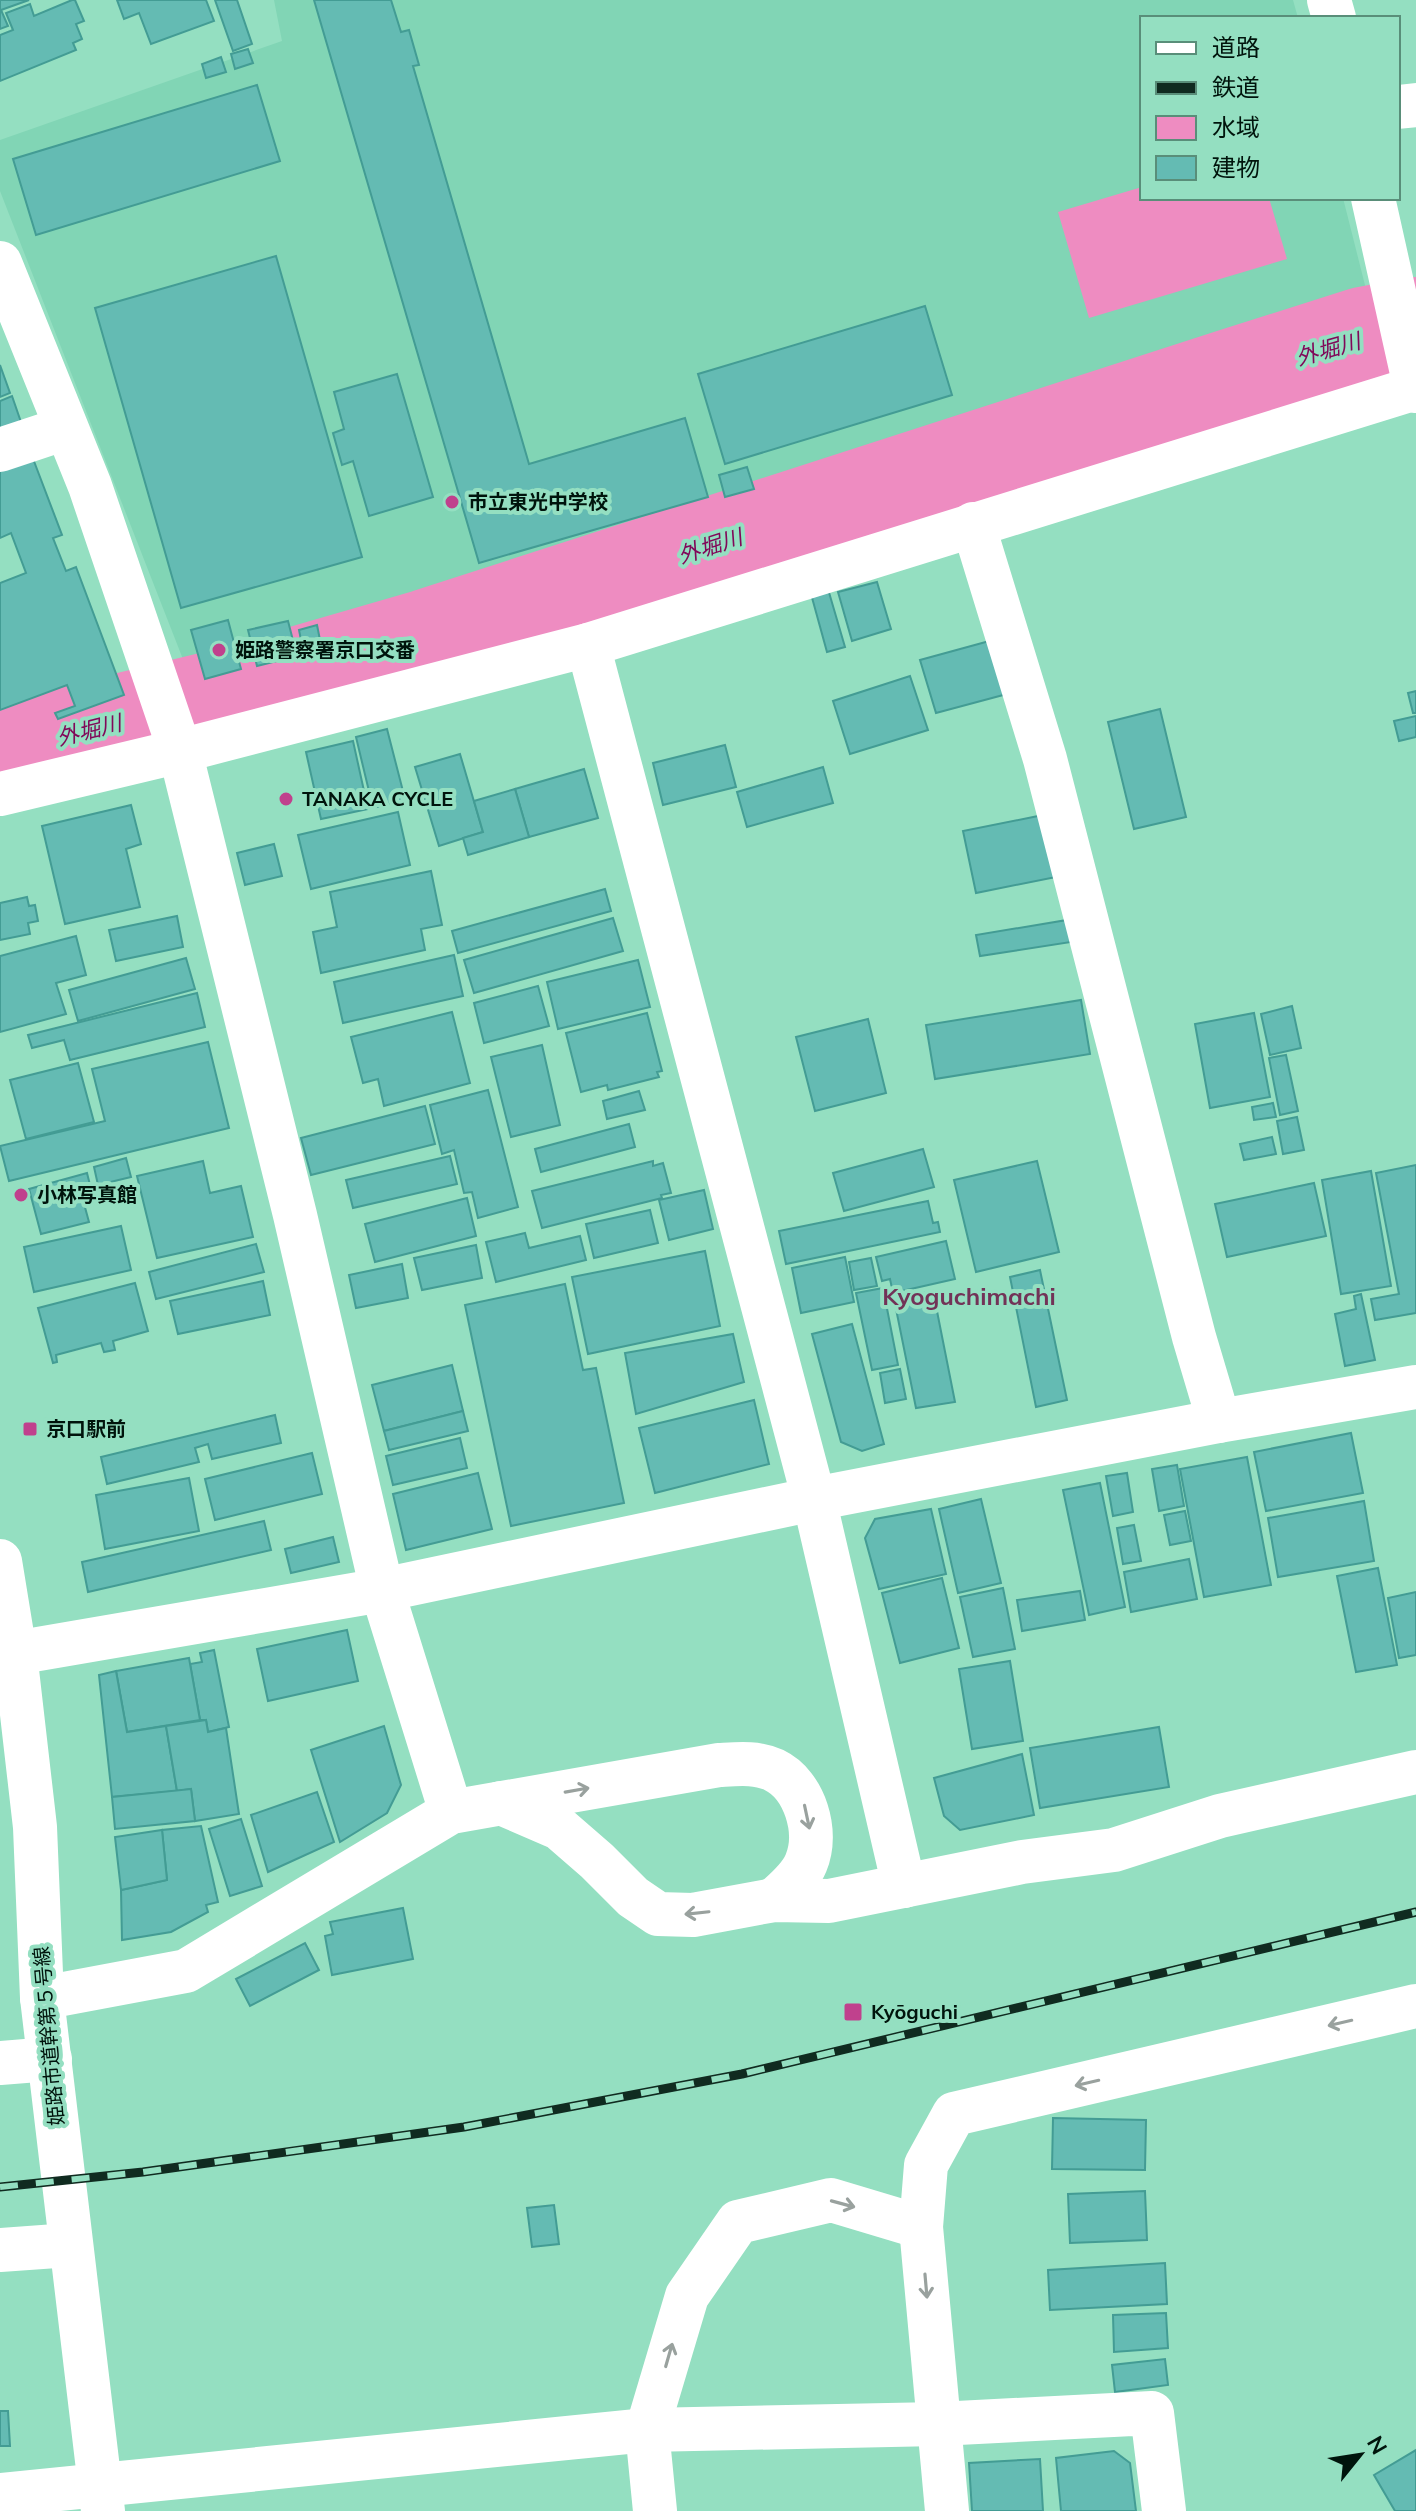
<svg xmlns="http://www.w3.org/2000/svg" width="1416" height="2511" font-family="Mulish,'Noto Sans JP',sans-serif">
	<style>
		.built { fill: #81d5b5 }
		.water { fill: #ee8cc1 }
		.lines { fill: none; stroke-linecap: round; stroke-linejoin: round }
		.river { stroke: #ee8cc1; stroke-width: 96 }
		.building { fill: #64bbb3; stroke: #439c94; stroke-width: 2 }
		.street { stroke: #fff; stroke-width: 44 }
		.secondary { stroke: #fff; stroke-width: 44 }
		.rail-casing { stroke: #102b20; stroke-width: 9 }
		.rail { stroke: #94dfc1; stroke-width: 6; stroke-dasharray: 18; stroke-linecap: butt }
		.oneway { stroke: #99a19e }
		.poi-dot { fill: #c0418d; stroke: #94dfc1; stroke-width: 3 }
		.labels { text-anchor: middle; stroke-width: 8; stroke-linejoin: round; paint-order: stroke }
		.poi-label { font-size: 20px; font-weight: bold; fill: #00140c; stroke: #94dfc1; text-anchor: start }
		.street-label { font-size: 20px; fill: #00140c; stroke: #94dfc1 }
		.water-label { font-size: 22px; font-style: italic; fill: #810859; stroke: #94dfc1 }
		.quarter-label { font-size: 24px; font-weight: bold; fill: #723357; stroke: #94dfc1 }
	</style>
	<rect width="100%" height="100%" fill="#94dfc1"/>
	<polygon class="built" points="274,0 1293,0 1298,18 1142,18 1142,198 1343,198 1372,313 195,690 0,191 0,140 282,41"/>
	<polygon class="water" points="1142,187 1142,198 1269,198 1287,259 1089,318 1058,212"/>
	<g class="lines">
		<polyline class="river" points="0,751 214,699 427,637 1234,376 1363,335 1416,325"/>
	</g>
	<g class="building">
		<polygon points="0,0 29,0 1,10 8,26 0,29"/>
		<polygon points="72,0 75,0 84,21 76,24 82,39 73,43 76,50 0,81 0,35 13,30 6,13 30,4 34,16"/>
		<polygon points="117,0 206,0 214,21 151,44 139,13 124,19"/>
		<polygon points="215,0 237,0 252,44 233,51"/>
		<polygon points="314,0 391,0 401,32 409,30 419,65 413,66 529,464 685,418 708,497 479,563"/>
		<polygon points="248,49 253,63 235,69 231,54"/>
		<polygon points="221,57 226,72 206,78 202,64"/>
		<polygon points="257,85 280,161 36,235 13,159"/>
		<polygon points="276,256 362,557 181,608 95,308"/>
		<polygon points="925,306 952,395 725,464 698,374"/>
		<polygon points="0,365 10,393 0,397"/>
		<polygon points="397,374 433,497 369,516 353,461 342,465 333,433 344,429 334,392"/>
		<polygon points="12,396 23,428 0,436 0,401"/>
		<polygon points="32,456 62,535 53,538 66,571 76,567 124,695 58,719 55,713 75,706 67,685 0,710 0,583 26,573 11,533 0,538 0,468"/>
		<polygon points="747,467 754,489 725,497 719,475"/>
		<polygon points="877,582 891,629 852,641 838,592"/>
		<polygon points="828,589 845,647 827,652 811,594"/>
		<polygon points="228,620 241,669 205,679 191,630"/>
		<polygon points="288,621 297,656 257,666 248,630"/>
		<polygon points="317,625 320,640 302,645 299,630"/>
		<polygon points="993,640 1007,694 936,713 920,660"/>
		<polygon points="910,676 928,730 850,754 833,701"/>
		<polygon points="1416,691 1416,713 1413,713 1408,693"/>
		<polygon points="1160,709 1186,817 1134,829 1108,722"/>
		<polygon points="1416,716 1416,737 1399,741 1394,721"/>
		<polygon points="387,729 405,799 373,808 356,737"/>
		<polygon points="353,741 368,809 321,819 306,752"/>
		<polygon points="725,745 736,787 663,805 653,763"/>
		<polygon points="460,754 483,832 439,846 415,767"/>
		<polygon points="823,767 833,803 747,827 737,792"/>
		<polygon points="584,769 598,818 529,837 515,789"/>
		<polygon points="515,789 529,837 468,855 463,838 483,832 474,801"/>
		<polygon points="131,805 141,844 126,849 140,907 65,924 42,826"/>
		<polygon points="398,812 410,865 311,889 298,835"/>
		<polygon points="1048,814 1061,876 976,893 963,831"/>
		<polygon points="274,844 282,876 245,885 237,853"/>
		<polygon points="431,871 442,925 421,929 425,950 321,973 313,932 337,927 330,892"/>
		<polygon points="605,889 611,911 458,953 452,931"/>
		<polygon points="27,897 29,906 35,905 38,921 28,923 30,934 0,940 0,903"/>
		<polygon points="177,916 183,947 116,961 109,930"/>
		<polygon points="613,918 623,951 474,993 464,960"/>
		<polygon points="1067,920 1071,942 980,956 976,935"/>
		<polygon points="76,936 86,975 56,983 66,1014 0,1032 0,956"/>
		<polygon points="454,955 463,996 343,1023 334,982"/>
		<polygon points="186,958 195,989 78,1021 69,990"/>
		<polygon points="638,960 650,1007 558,1029 547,982"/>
		<polygon points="538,986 549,1026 484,1043 474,1003"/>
		<polygon points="197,993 205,1027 70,1060 64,1040 32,1048 28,1035"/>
		<polygon points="1081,1000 1090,1054 935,1079 926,1025"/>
		<polygon points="1292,1006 1301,1048 1270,1055 1261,1014"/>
		<polygon points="452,1012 470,1083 384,1106 378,1079 363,1083 351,1037"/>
		<polygon points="647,1013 662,1071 657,1072 659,1077 608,1090 607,1085 581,1092 566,1033"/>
		<polygon points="1254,1013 1270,1097 1210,1108 1195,1024"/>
		<polygon points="868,1019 886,1093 815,1111 796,1037"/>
		<polygon points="208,1042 229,1128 9,1181 0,1146 105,1121 92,1069"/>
		<polygon points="542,1045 560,1125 511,1137 491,1057"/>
		<polygon points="1286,1055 1298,1111 1280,1115 1269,1058"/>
		<polygon points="78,1063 94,1122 26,1139 10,1080"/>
		<polygon points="488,1090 518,1207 478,1218 472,1192 464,1193 454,1150 442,1154 430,1105"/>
		<polygon points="639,1091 645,1110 607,1119 603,1101"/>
		<polygon points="1273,1103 1276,1117 1254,1120 1252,1107"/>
		<polygon points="425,1106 435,1144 311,1175 301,1138"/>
		<polygon points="1297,1117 1304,1150 1283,1154 1277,1121"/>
		<polygon points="629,1124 635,1147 541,1172 535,1149"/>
		<polygon points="1272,1137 1276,1154 1244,1160 1240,1144"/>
		<polygon points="923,1149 934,1187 844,1211 833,1173"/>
		<polygon points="450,1156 457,1184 353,1208 346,1180"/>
		<polygon points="126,1158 131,1177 98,1185 94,1167"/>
		<polygon points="203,1161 210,1193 241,1186 253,1237 157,1258 137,1176"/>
		<polygon points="653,1161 653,1166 663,1163 671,1193 661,1195 662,1198 542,1228 532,1191"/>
		<polygon points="1037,1161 1059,1252 976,1272 954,1180"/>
		<polygon points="1416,1165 1416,1313 1375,1320 1371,1299 1399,1294 1376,1173"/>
		<polygon points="1371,1171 1391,1286 1341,1294 1322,1180"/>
		<polygon points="87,1173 93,1197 83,1200 89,1222 41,1234 29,1189"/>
		<polygon points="1314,1183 1326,1236 1227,1257 1215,1204"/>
		<polygon points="704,1190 713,1229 669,1240 659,1200"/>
		<polygon points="467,1198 476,1236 375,1262 365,1224"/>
		<polygon points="928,1201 933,1223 938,1222 940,1232 786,1264 779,1231"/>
		<polygon points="650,1210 658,1243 594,1258 586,1224"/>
		<polygon points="121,1226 131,1270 34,1292 24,1247"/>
		<polygon points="525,1233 529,1248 580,1236 586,1260 496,1282 486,1242"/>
		<polygon points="946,1241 955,1279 893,1293 890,1279 882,1281 876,1257"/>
		<polygon points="256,1244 264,1272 156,1299 149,1272"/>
		<polygon points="476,1245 482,1278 422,1290 414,1258"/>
		<polygon points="705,1251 720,1326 588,1354 572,1277"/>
		<polygon points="845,1257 854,1302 801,1313 792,1268"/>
		<polygon points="871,1258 877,1286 854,1290 849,1262"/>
		<polygon points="402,1264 408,1298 356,1308 349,1275"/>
		<polygon points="1040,1270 1067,1400 1036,1407 1010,1277"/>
		<polygon points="263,1281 270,1315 178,1334 170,1301"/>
		<polygon points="135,1283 148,1331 113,1341 115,1350 104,1352 101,1343 56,1355 57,1362 53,1363 38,1308"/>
		<polygon points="565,1284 583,1370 596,1368 624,1503 511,1526 465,1305"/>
		<polygon points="883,1288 898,1365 872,1370 856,1293"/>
		<polygon points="933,1291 955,1402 916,1408 894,1299"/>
		<polygon points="1361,1294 1375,1360 1345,1366 1335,1314 1356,1309 1354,1296"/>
		<polygon points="852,1324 884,1444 862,1451 841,1442 812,1334"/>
		<polygon points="733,1334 744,1382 636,1414 625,1353"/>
		<polygon points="452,1365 463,1411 384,1431 372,1385"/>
		<polygon points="900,1369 906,1399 885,1403 880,1373"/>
		<polygon points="754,1400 769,1464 655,1493 639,1428"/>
		<polygon points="463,1411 468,1431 389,1450 384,1431"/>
		<polygon points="275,1415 281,1443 212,1459 208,1444 195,1448 199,1462 107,1484 101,1457"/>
		<polygon points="1351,1433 1363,1493 1266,1511 1254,1452"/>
		<polygon points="460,1438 467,1468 393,1485 386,1456"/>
		<polygon points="312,1453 322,1494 215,1520 205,1479"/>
		<polygon points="1247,1457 1271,1585 1204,1597 1180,1469"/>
		<polygon points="1177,1465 1184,1506 1159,1511 1152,1469"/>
		<polygon points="478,1473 492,1529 406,1550 393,1494"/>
		<polygon points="1127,1473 1133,1512 1113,1516 1106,1476"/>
		<polygon points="189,1478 199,1531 105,1549 96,1495"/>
		<polygon points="1100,1483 1125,1607 1089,1615 1063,1490"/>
		<polygon points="981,1499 1001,1583 958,1593 939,1509"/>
		<polygon points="1364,1501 1374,1561 1278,1577 1268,1518"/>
		<polygon points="931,1509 946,1574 879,1589 865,1538 875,1519"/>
		<polygon points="1185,1511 1191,1541 1170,1545 1164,1515"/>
		<polygon points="264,1521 271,1550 88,1592 82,1562"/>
		<polygon points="1134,1525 1141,1561 1123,1564 1117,1528"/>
		<polygon points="333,1537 339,1562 291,1573 285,1549"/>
		<polygon points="1189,1559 1197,1599 1131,1612 1124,1572"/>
		<polygon points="1378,1568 1397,1665 1356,1672 1337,1576"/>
		<polygon points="942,1578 959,1648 900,1663 882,1593"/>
		<polygon points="1003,1588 1015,1649 973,1657 960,1597"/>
		<polygon points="1080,1591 1085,1620 1022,1631 1017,1600"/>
		<polygon points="1416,1592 1416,1655 1399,1658 1388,1598"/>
		<polygon points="347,1630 358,1681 268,1701 257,1649"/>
		<polygon points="214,1650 229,1727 208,1732 206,1720 200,1720 190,1664 202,1662 200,1653"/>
		<polygon points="189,1658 200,1720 127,1732 116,1671"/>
		<polygon points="1010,1661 1023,1741 972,1749 959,1669"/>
		<polygon points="116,1671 127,1732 166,1726 177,1791 112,1797 99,1675"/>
		<polygon points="206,1720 208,1732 226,1728 239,1814 195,1821 191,1789 177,1791 166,1726"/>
		<polygon points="384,1726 401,1785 387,1813 340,1842 311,1750"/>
		<polygon points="1159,1727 1169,1787 1040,1808 1030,1748"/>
		<polygon points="1022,1754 1034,1815 960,1830 944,1816 934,1778"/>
		<polygon points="191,1789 195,1821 115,1829 112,1797"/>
		<polygon points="317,1792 334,1842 268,1872 251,1815"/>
		<polygon points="241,1819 262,1886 230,1896 209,1829"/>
		<polygon points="201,1826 218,1902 206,1905 208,1912 171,1932 122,1940 121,1890 167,1880 162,1830"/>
		<polygon points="162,1830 167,1880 121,1890 115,1837"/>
		<polygon points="403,1908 413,1959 332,1975 325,1936 333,1934 330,1922"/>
		<polygon points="305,1943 319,1970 250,2006 236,1979"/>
		<polygon points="1053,2118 1146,2120 1145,2170 1052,2169"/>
		<polygon points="1145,2191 1147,2240 1070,2243 1068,2194"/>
		<polygon points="554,2205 559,2244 532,2247 527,2208"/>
		<polygon points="1165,2263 1167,2304 1050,2310 1048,2270"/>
		<polygon points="1166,2313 1168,2348 1114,2352 1113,2315"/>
		<polygon points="1165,2359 1168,2385 1115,2392 1112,2365"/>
		<polygon points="0,2411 8,2411 10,2446 0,2446"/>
		<polygon points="1416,2450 1416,2511 1395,2511 1374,2475"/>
		<polygon points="1114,2451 1130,2463 1136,2511 1061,2511 1056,2458"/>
		<polygon points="1040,2459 1043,2511 972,2511 969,2463"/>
	</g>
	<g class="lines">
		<g class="street">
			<polyline points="1329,0 1334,18"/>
			<polyline points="1398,107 1416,105"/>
			<polyline points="1373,198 1416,391"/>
			<polyline points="0,263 90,486 180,751 295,1215 382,1590 451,1812"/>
			<polyline points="0,450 66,428"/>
			<polyline points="973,524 1045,759 1194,1337 1219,1421"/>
			<polyline points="588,645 814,1499 904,1886"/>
			<polyline points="0,794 180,751 588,645 1416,388"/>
			<polyline points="15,1653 382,1590 814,1499 1219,1421 1416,1387"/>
			<polyline points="501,1803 559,1828 597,1861 633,1897 658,1914 693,1915 774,1900 829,1901 1022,1862 1114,1850 1220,1816 1416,1772"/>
			<path d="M42,1998L186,1971L451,1812L719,1765C738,1764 757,1762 774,1770C805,1785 819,1832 806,1863C800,1878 786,1889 774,1900"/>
			<polyline points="0,2063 50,2059"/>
			<polyline points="0,2250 70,2245"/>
			<polyline points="0,2495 647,2430 938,2424 1152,2413 1164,2511"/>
			<polyline points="655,2511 647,2430 687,2296 738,2222 831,2200 921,2227"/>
			<polyline points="947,2511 921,2227 926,2165 954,2114 1416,2006"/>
		</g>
		<polyline class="secondary" points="0,1561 15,1653 35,1827 42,1998 103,2511"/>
		<defs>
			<polyline id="rail" points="0,2187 143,2172 464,2127 742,2074 1416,1912"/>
		</defs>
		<use href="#rail" class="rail-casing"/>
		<use href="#rail" class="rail"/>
	</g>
	<defs><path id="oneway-shaft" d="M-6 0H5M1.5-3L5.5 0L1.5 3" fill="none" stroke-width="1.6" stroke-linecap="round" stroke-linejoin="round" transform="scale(2)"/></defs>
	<g class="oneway">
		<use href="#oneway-shaft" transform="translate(577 1790) rotate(-10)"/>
		<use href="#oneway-shaft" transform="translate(807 1817) rotate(78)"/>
		<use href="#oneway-shaft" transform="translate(697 1913) rotate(174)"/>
		<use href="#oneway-shaft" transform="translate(1340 2023) rotate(167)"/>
		<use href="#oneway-shaft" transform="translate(1087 2083) rotate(167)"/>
		<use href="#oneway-shaft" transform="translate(843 2204) rotate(15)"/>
		<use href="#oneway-shaft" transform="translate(926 2286) rotate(85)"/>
		<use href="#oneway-shaft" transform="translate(669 2355) rotate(-74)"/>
	</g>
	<g class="poi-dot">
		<circle cx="452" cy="502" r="8"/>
		<circle cx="219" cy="650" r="8"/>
		<circle cx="286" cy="799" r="8"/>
		<circle cx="21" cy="1195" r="8"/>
		<rect x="22" y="1421" width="16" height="16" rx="4"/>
		<rect x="843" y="2002" width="20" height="20" rx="4"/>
	</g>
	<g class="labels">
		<g class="poi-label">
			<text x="468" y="509">市立東光中学校</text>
			<text x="235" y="657">姫路警察署京口交番</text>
			<text x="302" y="806">TANAKA CYCLE</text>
			<text x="37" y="1202">小林写真館</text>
			<text x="46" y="1436">京口駅前</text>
			<text x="871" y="2019">Kyōguchi</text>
		</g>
		<g class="street-label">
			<text transform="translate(49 2036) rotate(-95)" y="7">姫路市道幹第５号線</text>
		</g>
		<g class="water-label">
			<text transform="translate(1328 349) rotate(-16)" y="8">外堀川</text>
			<text transform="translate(710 546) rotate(-18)" y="8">外堀川</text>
			<text transform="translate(89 730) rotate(-14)" y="8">外堀川</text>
		</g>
		<g class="quarter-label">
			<text x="969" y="1305">Kyoguchimachi</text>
		</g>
	</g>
	<rect x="1140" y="16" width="260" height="184" fill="#94dfc1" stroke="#598e79" stroke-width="2"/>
	<rect x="1156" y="42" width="40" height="12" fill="#ffffff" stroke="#598e79" stroke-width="2"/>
	<text x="1212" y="56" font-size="24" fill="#00140c">道路</text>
	<rect x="1156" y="82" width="40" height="12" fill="#102b20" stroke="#598e79" stroke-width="2"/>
	<text x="1212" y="96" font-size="24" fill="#00140c">鉄道</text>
	<rect x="1156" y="116" width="40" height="24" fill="#ee8cc1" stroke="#598e79" stroke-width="2"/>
	<text x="1212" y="136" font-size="24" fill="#00140c">水域</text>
	<rect x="1156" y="156" width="40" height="24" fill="#64bbb3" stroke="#598e79" stroke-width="2"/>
	<text x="1212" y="176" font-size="24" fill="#00140c">建物</text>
	<g transform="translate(1360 2455) rotate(60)" stroke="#94dfc1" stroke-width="6" paint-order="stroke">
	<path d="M0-6L14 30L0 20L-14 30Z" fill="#00140c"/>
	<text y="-12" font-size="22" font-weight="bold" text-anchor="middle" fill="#00140c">N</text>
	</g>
</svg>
